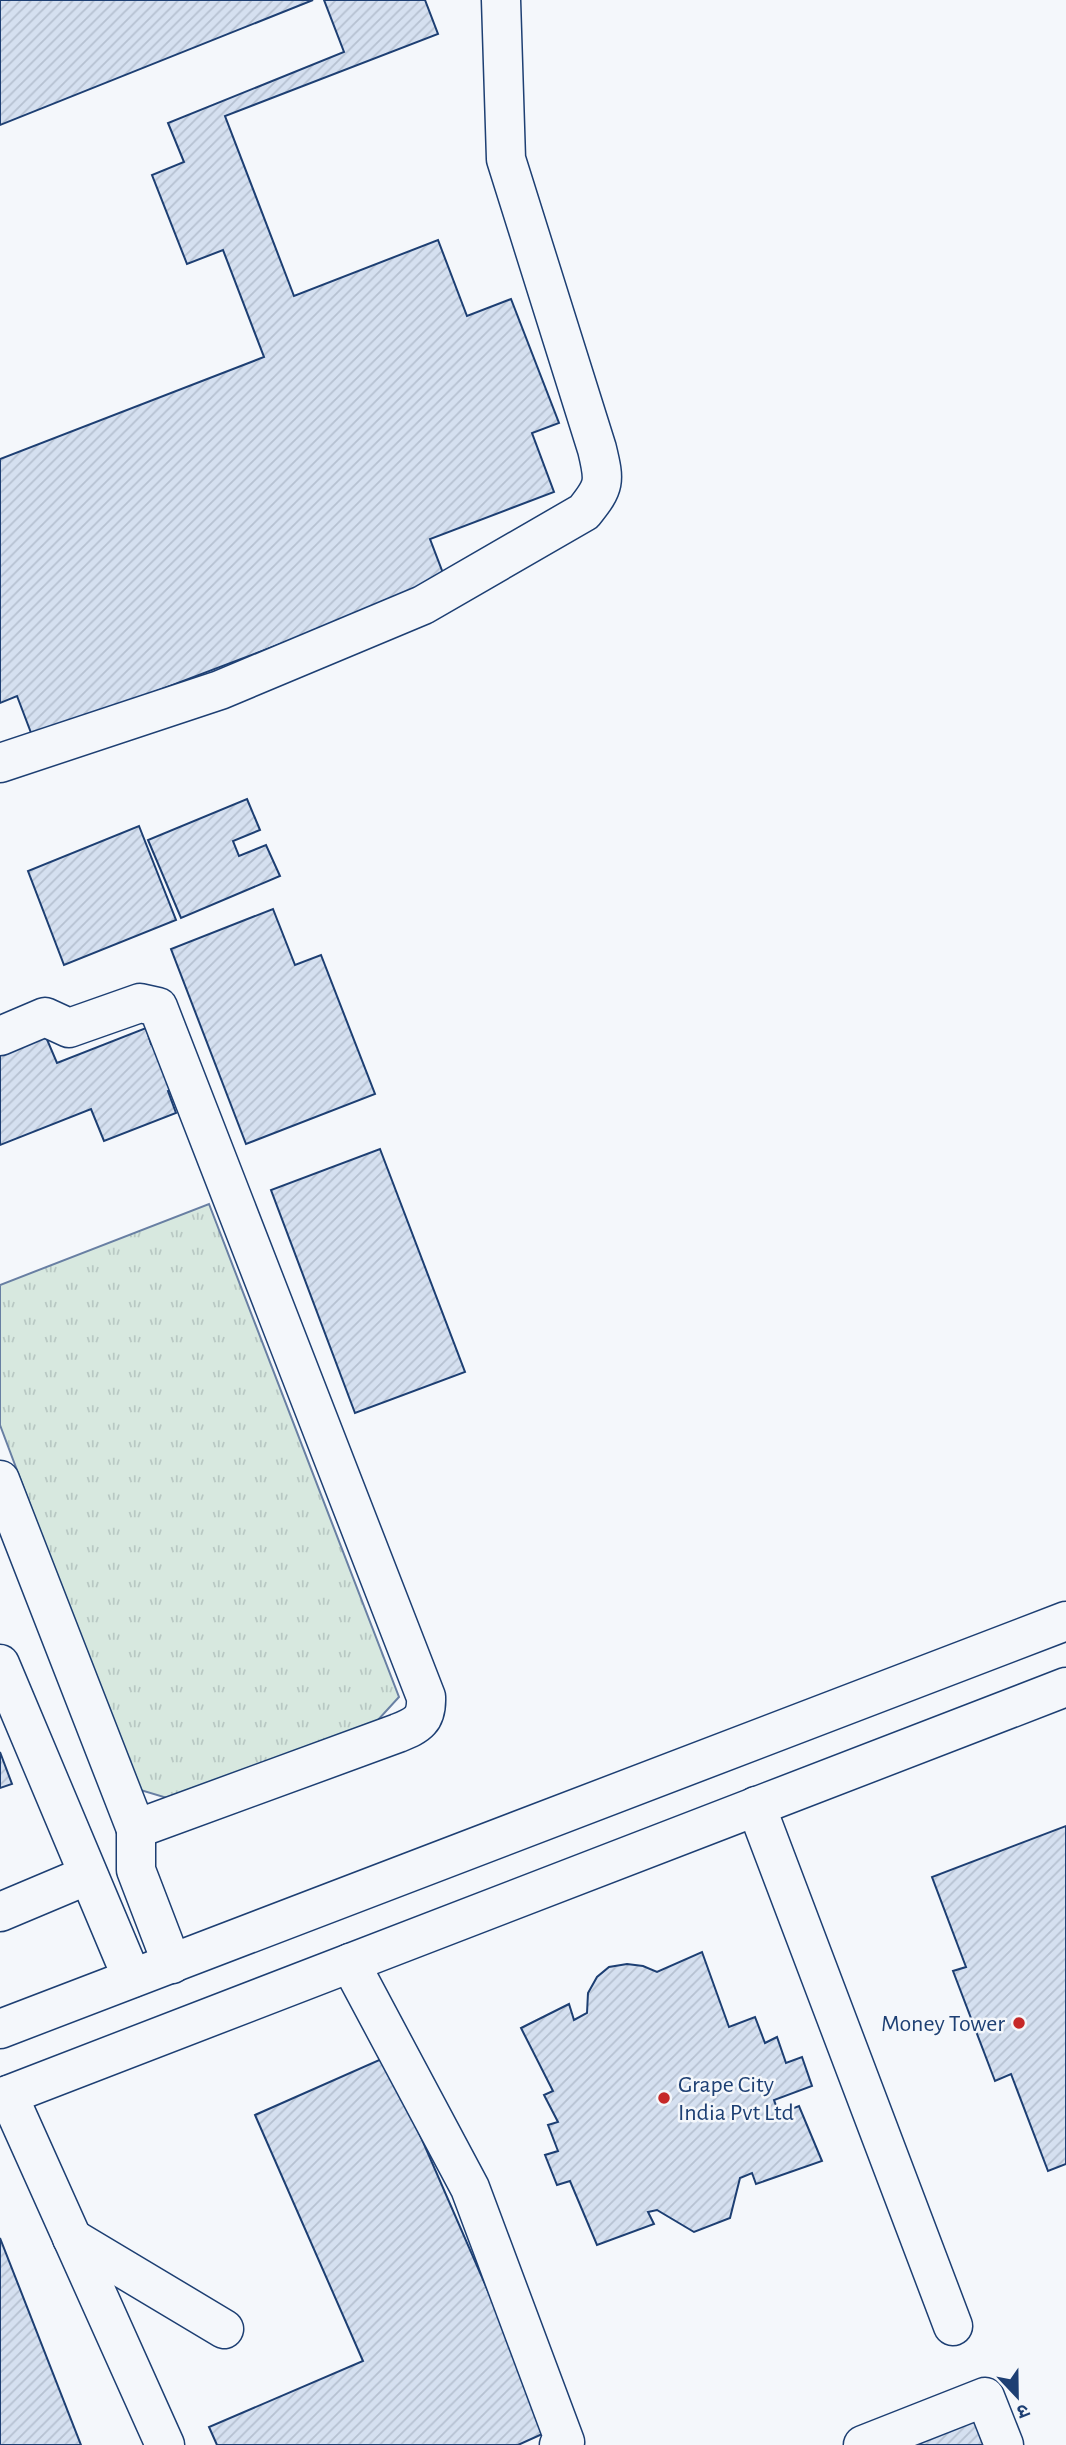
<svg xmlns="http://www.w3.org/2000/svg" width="1066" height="2445" font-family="'Alegreya Sans','Noto Sans Devanagari',sans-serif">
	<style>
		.grass { fill: url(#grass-tufts); stroke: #687fa3; stroke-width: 2 }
		.building { fill: url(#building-hatch); stroke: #1d3f73; stroke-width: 2 }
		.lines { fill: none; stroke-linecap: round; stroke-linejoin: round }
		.minor-casing { stroke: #1d3f73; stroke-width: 41 }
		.minor { stroke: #f4f7fb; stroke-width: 38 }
		.poi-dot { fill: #c62828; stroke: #f4f7fb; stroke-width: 2.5 }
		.labels { text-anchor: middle; stroke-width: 5; stroke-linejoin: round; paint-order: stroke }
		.poi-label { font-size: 24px; fill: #1d3f73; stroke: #f4f7fb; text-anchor: end }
	</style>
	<defs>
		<pattern id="grass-tufts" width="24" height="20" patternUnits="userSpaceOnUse" patternTransform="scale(1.75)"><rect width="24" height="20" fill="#d7e8df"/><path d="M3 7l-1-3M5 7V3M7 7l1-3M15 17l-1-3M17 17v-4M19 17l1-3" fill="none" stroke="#b8c8c3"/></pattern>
		<pattern id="building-hatch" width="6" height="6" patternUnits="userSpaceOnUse" patternTransform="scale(1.75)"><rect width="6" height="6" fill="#d5e0f0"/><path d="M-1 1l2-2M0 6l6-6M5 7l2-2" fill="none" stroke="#b6c1d1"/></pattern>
	</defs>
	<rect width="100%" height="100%" fill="#f4f7fb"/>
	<polygon class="grass" points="209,1204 399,1697 367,1732 177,1801 137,1789 0,1425 0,1285"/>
	<g class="building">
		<polygon points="0,0 313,0 0,125"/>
		<polygon points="324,0 425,0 438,34 225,116 294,296 438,240 467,316 511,299 559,423 532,433 554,492 430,539 446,581 33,738 17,696 0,703 0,459 264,357 223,250 187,264 152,175 184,162 168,123 344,52"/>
		<polygon points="247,799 260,830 233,841 239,856 266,845 280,876 181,918 148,840"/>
		<polygon points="139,826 176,920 64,965 28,871"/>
		<polygon points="273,909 295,965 321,955 375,1094 246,1144 171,949"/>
		<polygon points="146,1028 151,1044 159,1041 178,1087 168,1091 176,1113 104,1141 91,1109 0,1145 0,1048 43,1030 57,1063"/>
		<polygon points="380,1149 465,1372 355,1413 271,1190"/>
		<polygon points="0,1752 12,1784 0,1788"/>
		<polygon points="1066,1826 1066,2164 1048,2171 1011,2074 995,2081 953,1971 966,1967 932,1877"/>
		<polygon points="702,1952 729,2027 755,2017 765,2043 777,2037 786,2063 802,2057 812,2086 774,2100 779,2114 799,2106 822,2161 756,2184 752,2173 740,2178 730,2218 694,2232 657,2210 648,2212 654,2224 597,2245 570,2181 557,2185 545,2155 558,2151 548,2125 558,2122 544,2095 553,2091 521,2028 569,2004 574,2020 587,2013 588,1993 597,1977 609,1967 627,1964 643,1966 657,1972"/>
		<polygon points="386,2057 549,2431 518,2445 217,2445 209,2427 363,2361 255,2115"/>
		<polygon points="0,2238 81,2445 0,2445"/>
		<polygon points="992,2414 1004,2445 911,2445"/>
	</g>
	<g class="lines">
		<defs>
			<g id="minor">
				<path d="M0,763L220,690L423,605L584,512C605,486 605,482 597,449L506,159L501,0"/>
				<path d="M0,1036L45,1017L69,1028L140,1003L158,1007L426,1697C427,1720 418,1725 398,1733L136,1829L0,1480"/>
				<polyline points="0,1664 132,1978"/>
				<polyline points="756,1806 953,2326"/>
				<polyline points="136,1829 136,1870 172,1964"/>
				<polyline points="0,1912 88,1875"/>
				<polyline points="350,1963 470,2188 565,2442 559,2445"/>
				<polyline points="0,2029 1066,1621"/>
				<polyline points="8,2095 165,2445"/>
				<polyline points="0,2098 1066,1687"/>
				<polyline points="72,2238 224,2329"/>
				<polyline points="863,2445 985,2397 1004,2445"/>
			</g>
		</defs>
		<use href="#minor" class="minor-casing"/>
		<use href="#minor" class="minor"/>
	</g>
	<g class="poi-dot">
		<circle cx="1019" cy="2023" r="7"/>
		<circle cx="664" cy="2098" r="7"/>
	</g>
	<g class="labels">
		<g class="poi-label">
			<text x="1005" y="2031">Money Tower</text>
			<text x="678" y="2092" text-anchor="start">Grape City<tspan x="678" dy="28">India Pvt Ltd</tspan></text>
		</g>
	</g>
	<g transform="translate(1017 2396) rotate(158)" stroke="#f4f7fb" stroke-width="5" paint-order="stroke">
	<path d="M0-5L12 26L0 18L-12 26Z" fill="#1d3f73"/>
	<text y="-10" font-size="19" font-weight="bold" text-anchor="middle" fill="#1d3f73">उ</text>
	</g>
</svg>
